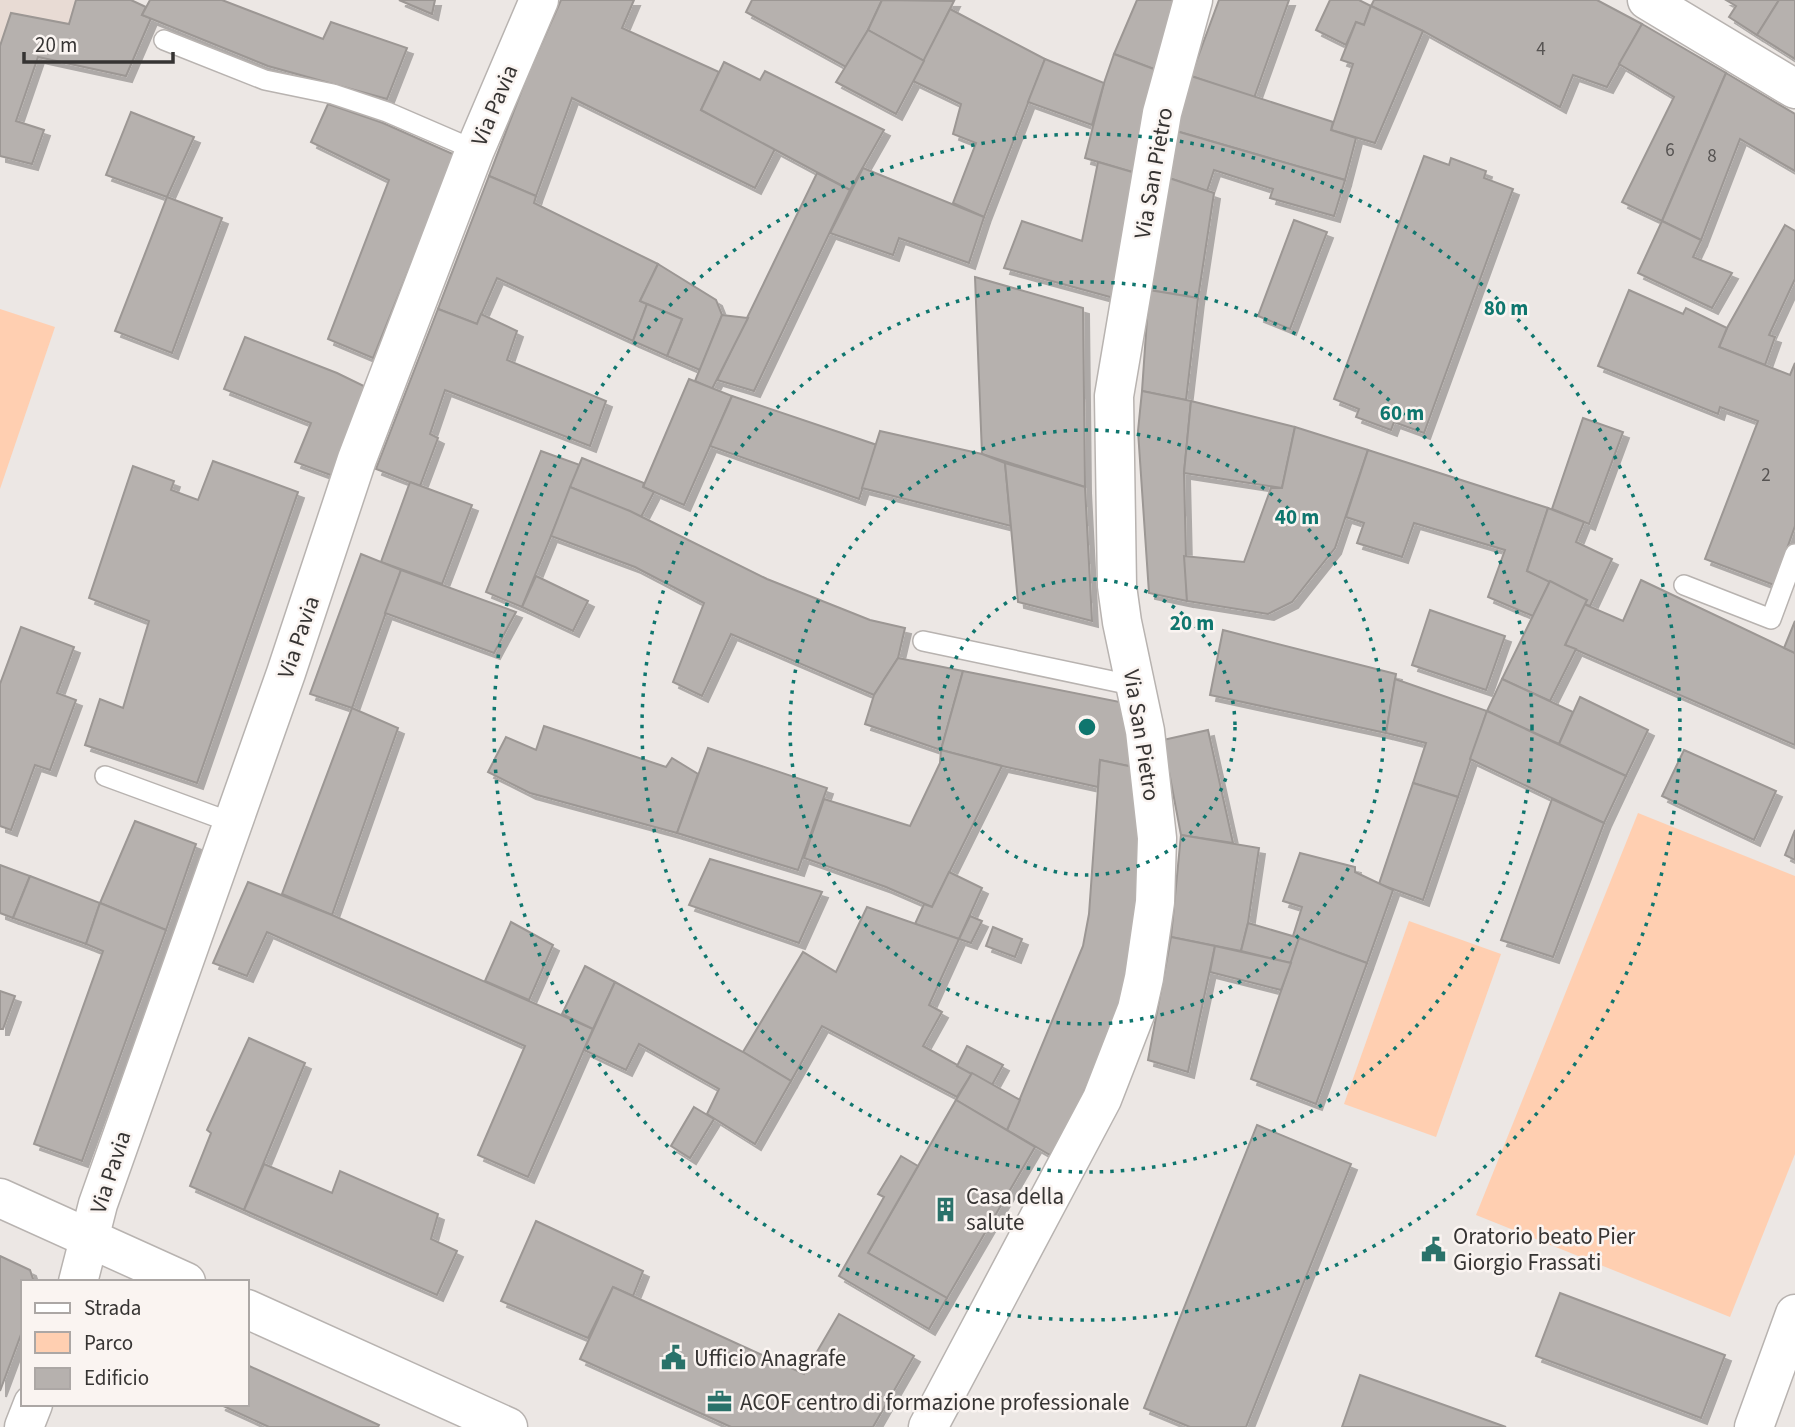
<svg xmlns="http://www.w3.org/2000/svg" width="1795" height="1427" font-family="'Source Sans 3',sans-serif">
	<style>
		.built { fill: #e8dbd4 }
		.green { fill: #ffcfb1 }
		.building { fill: #b6b1ae; stroke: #9c9794; stroke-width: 2; filter: url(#shadow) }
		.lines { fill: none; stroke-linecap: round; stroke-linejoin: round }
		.lane-casing { stroke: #b8b3b0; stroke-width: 22 }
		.street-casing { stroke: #b8b3b0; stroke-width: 41 }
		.lane { stroke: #fff; stroke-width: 19 }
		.street { stroke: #fff; stroke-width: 38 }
		.ring { fill: none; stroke: #0f766e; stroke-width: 3.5; stroke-dasharray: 3.5 7 }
		.labels { text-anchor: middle; stroke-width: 5; stroke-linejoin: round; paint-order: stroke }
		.number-label { font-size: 19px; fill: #565352 }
		.street-label { font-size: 23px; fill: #363433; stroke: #faf4f1 }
		.poi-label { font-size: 23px; fill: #363433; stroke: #faf4f1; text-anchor: start }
		.centre { fill: #0f766e; stroke: #faf4f1; stroke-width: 3.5 }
		.ring-label { font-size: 21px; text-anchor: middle; font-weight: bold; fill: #0f766e; stroke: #faf4f1; stroke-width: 5; stroke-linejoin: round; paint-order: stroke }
	</style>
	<defs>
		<filter id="shadow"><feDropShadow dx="6" dy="6" stdDeviation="0" flood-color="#0004"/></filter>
	</defs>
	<rect width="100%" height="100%" fill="#ece7e4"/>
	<polygon class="built" points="0,0 76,0 69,24 11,13 0,46"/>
	<g class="green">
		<polygon points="0,309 55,327 0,489"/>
		<polygon points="1638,813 1795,876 1795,1154 1730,1317 1476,1215"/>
		<polygon points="1409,921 1501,954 1436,1137 1344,1104"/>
	</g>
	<g class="building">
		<polygon points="76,0 131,0 146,7 142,15 151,18 126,76 38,57 16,121 44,130 32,164 0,156 0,46 11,13 69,24"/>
		<polygon points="150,0 222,0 323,39 331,22 407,48 387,99 268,66 142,15"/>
		<polygon points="399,0 435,0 432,14"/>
		<polygon points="561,0 634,0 622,28 719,72 701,110 775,149 755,188 572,98 536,196 489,176 528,74"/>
		<polygon points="752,0 882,0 868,30 846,67 746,12"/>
		<polygon points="882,0 954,1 924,61 868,30"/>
		<polygon points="1137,0 1185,0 1159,71 1114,54"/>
		<polygon points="1219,0 1289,0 1254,98 1191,76"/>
		<polygon points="1330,0 1359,0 1371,6 1364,25 1356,22 1346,45 1316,30"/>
		<polygon points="1374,0 1597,0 1642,24 1607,87 1573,75 1560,107 1423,31 1371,6"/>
		<polygon points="1726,0 1779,0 1757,35 1729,17 1736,6"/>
		<polygon points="1779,0 1795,0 1795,59 1757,35"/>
		<polygon points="1371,6 1423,31 1375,143 1331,130 1353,64 1341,60 1356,22 1364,25"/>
		<polygon points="950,9 1045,59 984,217 953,203 976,143 953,134 961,104 913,81"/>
		<polygon points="1642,24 1726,73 1662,221 1622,202 1674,97 1619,64"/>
		<polygon points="868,30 924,61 896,114 836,82"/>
		<polygon points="1114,54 1159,71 1139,174 1085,158 1104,83"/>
		<polygon points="1045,59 1104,83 1092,125 1028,102"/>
		<polygon points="724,62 760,80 765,71 884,130 850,190 701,110"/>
		<polygon points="1726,73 1795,114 1795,171 1740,139 1701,240 1662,221"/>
		<polygon points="1191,76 1333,122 1331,130 1356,138 1345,180 1176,131"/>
		<polygon points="328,104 383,123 455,155 373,358 328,339 389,180 311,142"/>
		<polygon points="131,112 194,137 167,197 106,175"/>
		<polygon points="1176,131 1345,180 1334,216 1270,198 1273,189 1214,170 1207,191 1166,177"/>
		<polygon points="1424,156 1449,165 1451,158 1486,171 1484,178 1513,189 1424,433 1394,422 1391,430 1356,417 1359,409 1334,399"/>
		<polygon points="1098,162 1139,174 1121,300 1004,268 1022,221 1082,241"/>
		<polygon points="863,168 984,217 969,263 899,238 893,255 830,233"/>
		<polygon points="817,173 850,190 754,391 717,380"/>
		<polygon points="489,176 536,196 534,203 658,264 640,301 647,304 633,341 497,278 477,324 438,309"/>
		<polygon points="1166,177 1214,193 1198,298 1149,290"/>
		<polygon points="167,197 222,218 172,353 115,331"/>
		<polygon points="1294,220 1327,232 1290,329 1258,316"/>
		<polygon points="1662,221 1701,240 1693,257 1732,273 1712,308 1638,273"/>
		<polygon points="1785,225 1795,231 1795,279 1769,335 1775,337 1765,365 1719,347 1727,328"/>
		<polygon points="658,264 716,300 722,315 700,370 667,356 682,319 640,301"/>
		<polygon points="975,277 1083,308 1085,487 982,454"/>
		<polygon points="1149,290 1198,298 1186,400 1142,391"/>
		<polygon points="1629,290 1683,314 1686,308 1727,328 1719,347 1790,375 1795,363 1795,526 1774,585 1705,559 1758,421 1720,407 1718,414 1598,366"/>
		<polygon points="647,304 682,319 667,356 633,341"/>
		<polygon points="438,309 477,324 481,314 517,331 507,360 606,401 590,446 445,390 430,434 438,438 420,486 376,469"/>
		<polygon points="722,315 748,318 712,389 695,381"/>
		<polygon points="245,337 337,373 372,390 336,477 295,462 311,423 224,389"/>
		<polygon points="689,379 732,396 684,505 643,487"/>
		<polygon points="1142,391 1191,401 1184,473 1187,601 1149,593 1138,431"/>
		<polygon points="732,396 877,445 859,499 710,446"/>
		<polygon points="1191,401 1295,427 1282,488 1184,473"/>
		<polygon points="1583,418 1623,432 1589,524 1552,509"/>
		<polygon points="1295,427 1368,450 1335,548 1292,602 1268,614 1187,601 1184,556 1244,562 1271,488 1282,488"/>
		<polygon points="880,431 982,454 1005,463 1011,526 862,488"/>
		<polygon points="1368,450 1548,508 1527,571 1550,581 1533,616 1488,597 1505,550 1414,523 1402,557 1357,543 1364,523 1346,517"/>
		<polygon points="541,451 580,465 522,607 486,592"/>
		<polygon points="582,458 644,483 643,487 654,492 641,517 570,487"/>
		<polygon points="213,461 298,492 197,783 85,745 100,699 123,708 149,621 89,598 133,466 174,481 171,490 198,500"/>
		<polygon points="1005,463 1085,487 1092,621 1018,602"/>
		<polygon points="410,482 472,505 442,584 381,562"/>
		<polygon points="570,487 630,511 767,579 870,620 905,628 898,658 874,695 731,634 702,696 673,682 704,603 635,567 551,536"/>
		<polygon points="1548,508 1584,522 1576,542 1612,559 1590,606 1584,604 1587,600 1527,571"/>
		<polygon points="361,554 401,570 352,708 310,694"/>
		<polygon points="401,570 516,612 494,653 385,613"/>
		<polygon points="536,576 588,601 573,631 522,607"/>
		<polygon points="1641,580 1795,653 1795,745 1565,645 1584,604 1623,621"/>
		<polygon points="1550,581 1587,600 1565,645 1576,649 1550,701 1502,679"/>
		<polygon points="1430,610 1505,636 1486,690 1412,665"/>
		<polygon points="1795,621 1795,653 1784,648"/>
		<polygon points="21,627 74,647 57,693 76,700 50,770 35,765 11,830 0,826 0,684"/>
		<polygon points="1223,630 1396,674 1386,733 1210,695"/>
		<polygon points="898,658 963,671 941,750 865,724 874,695"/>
		<polygon points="963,671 1130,704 1138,768 1100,760 1098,787 1002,766 941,750"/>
		<polygon points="1395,679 1487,711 1458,797 1413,783 1426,743 1386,733"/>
		<polygon points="1502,679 1573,712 1559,744 1487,711"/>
		<polygon points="1580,697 1648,730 1626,776 1559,744"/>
		<polygon points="352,708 398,728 332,915 282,894"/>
		<polygon points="1487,711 1626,776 1604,823 1470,759"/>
		<polygon points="544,726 666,767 672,758 698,774 677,833 530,793 488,772 506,737 536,750"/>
		<polygon points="1208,730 1233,843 1181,835 1163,740"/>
		<polygon points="708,748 827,788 798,870 677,833"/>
		<polygon points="941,750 1002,766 932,907 886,887 804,858 824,799 910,826 940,763"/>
		<polygon points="1684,750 1776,791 1754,840 1662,796"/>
		<polygon points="1100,760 1138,768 1141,923 1124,997 1070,1125 1050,1155 1007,1130 1083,946 1089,914"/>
		<polygon points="1413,783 1458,797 1423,900 1379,884"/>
		<polygon points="1552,799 1604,823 1553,957 1501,940"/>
		<polygon points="135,821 196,844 166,930 100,903"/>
		<polygon points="1795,830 1795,860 1785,855"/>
		<polygon points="1181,835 1259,848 1248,923 1241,951 1171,937"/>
		<polygon points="1300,853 1355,867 1355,872 1393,890 1367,963 1293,936 1302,907 1283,901"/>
		<polygon points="710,859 822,892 799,943 689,905"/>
		<polygon points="0,865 30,876 13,918 0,913"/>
		<polygon points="949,872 982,888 959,939 915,924 924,904 932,907"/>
		<polygon points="30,876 100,903 86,944 13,918"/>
		<polygon points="248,882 332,915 593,1029 528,1177 478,1155 525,1046 267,932 247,976 213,963"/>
		<polygon points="100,903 166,930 82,1161 34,1144 103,951 86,944"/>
		<polygon points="867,907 959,939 929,1005 942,1012 923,1046 972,1073 957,1097 822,1026 791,1081 743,1052 803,952 836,972"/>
		<polygon points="970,916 982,921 971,943 959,939"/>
		<polygon points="511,922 553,945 529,1000 485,981"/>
		<polygon points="1248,923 1299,938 1291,963 1241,951"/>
		<polygon points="993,927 1022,939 1015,957 986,946"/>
		<polygon points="1171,937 1215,946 1188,1072 1148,1060"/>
		<polygon points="1299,938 1367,963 1316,1104 1251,1079"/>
		<polygon points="1215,946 1291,963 1281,990 1210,972"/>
		<polygon points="585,966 615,982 593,1029 562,1014"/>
		<polygon points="615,982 743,1052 791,1081 755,1144 707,1114 719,1089 639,1044 626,1070 584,1050"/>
		<polygon points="0,991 15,996 3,1029 0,1029"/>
		<polygon points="249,1038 305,1063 244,1210 190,1186 211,1133 207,1130"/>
		<polygon points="967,1046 1003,1065 992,1085 957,1066"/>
		<polygon points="972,1073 1020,1100 1007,1130 956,1100"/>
		<polygon points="956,1100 1035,1147 947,1298 868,1253"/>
		<polygon points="694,1107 714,1119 690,1158 671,1146"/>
		<polygon points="1257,1125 1351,1164 1246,1427 1190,1427 1144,1408"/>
		<polygon points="901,1156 918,1166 868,1253 947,1298 929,1329 839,1276 884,1197 878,1194"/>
		<polygon points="264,1164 332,1193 340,1171 438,1214 431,1239 457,1251 437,1295 244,1210"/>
		<polygon points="536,1221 643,1271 633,1296 613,1287 588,1338 501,1301"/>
		<polygon points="0,1256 30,1270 34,1282 23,1282 23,1329 0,1391"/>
		<polygon points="613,1287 804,1374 839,1314 914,1356 873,1427 731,1427 580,1359"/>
		<polygon points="1560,1293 1725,1355 1701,1418 1536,1356"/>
		<polygon points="247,1365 379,1425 378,1427 269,1427 219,1404 247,1404"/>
		<polygon points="1360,1375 1506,1427 1342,1427"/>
	</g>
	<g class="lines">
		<defs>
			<g id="lane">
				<polyline points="164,40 265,80 333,94 387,112 475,150"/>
				<polyline points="1684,585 1771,619 1795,554"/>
				<polyline points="923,641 1136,686"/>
				<polyline points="105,776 233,823"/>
			</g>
			<g id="street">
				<polyline points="1647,0 1795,89"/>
				<polyline points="0,1198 186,1282"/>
				<polyline points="78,1282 98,1204 286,673 357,459 475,150 539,0"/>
				<polyline points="247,1309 508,1427"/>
				<polyline points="24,1427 33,1404"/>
				<polyline points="928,1427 1102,1099 1137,1009 1144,978 1155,902 1157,838 1145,731 1122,622 1117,586 1114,396 1162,113 1193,0"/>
				<polyline points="1754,1427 1795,1314"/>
			</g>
		</defs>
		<use href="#lane" class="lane-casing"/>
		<use href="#street" class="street-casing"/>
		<use href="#lane" class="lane"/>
		<use href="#street" class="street"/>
	</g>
	<g class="ring">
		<circle cx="1087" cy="727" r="148"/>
		<circle cx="1087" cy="727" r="297"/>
		<circle cx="1087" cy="727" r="445"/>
		<circle cx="1087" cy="727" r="593"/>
	</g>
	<defs>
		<symbol id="building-bare" viewBox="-9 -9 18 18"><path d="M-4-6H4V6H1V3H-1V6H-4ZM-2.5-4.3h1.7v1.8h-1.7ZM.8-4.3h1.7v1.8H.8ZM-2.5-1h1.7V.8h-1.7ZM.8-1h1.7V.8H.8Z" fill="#2a726a" stroke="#faf4f1" stroke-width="2.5" paint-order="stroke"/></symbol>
		<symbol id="civic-bare" viewBox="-9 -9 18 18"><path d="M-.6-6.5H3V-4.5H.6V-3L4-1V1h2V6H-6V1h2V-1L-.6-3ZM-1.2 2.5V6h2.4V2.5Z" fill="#2a726a" stroke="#faf4f1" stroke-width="2.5" paint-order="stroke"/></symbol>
		<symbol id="office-bare" viewBox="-9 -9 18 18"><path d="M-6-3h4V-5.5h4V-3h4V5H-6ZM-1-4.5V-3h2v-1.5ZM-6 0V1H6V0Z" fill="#2a726a" stroke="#faf4f1" stroke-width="2.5" paint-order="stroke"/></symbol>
	</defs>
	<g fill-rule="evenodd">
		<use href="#building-bare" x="928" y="1192" width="35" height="35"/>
		<use href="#civic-bare" x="1416" y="1232" width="35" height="35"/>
		<use href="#civic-bare" x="656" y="1340" width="35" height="35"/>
		<use href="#office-bare" x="702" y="1384" width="35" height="35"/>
	</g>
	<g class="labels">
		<g class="number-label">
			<text x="1541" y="55">4</text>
			<text x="1670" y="156">6</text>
			<text x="1712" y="162">8</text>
			<text x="1766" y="481">2</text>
		</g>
		<g class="street-label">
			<text transform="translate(494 105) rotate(-67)" y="8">Via Pavia</text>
			<text transform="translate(1153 173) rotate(-80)" y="8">Via San Pietro</text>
			<text transform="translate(298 637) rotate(-71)" y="8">Via Pavia</text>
			<text transform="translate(1142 735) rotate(81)" y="8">Via San Pietro</text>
			<text transform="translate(110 1172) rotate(-72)" y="8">Via Pavia</text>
		</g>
		<g class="poi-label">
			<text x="966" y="1204">Casa della<tspan x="966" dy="26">salute</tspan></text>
			<text x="1453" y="1244">Oratorio beato Pier<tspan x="1453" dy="26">Giorgio Frassati</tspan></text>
			<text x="694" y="1366">Ufficio Anagrafe</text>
			<text x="740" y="1410">ACOF centro di formazione professionale</text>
		</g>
	</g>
	<circle cx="1087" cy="727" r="10" class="centre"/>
	<g class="ring-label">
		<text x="1506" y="315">80 m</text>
		<text x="1402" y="420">60 m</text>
		<text x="1297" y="524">40 m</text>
		<text x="1192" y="630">20 m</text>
	</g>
	<rect x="21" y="1280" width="228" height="126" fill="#faf4f1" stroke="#aca7a5" stroke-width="2"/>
	<rect x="35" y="1303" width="35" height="10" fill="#ffffff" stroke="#aca7a5" stroke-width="2"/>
	<text x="84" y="1315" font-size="21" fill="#363433">Strada</text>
	<rect x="35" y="1332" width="35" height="21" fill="#ffcfb1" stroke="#aca7a5" stroke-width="2"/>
	<text x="84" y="1350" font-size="21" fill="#363433">Parco</text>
	<rect x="35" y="1368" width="35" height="21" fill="#b6b1ae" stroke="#aca7a5" stroke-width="2"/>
	<text x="84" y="1385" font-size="21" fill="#363433">Edificio</text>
	<path d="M24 52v10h149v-10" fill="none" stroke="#363433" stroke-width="3.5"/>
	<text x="35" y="52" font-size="21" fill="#363433" stroke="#faf4f1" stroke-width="5" paint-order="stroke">20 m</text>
</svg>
